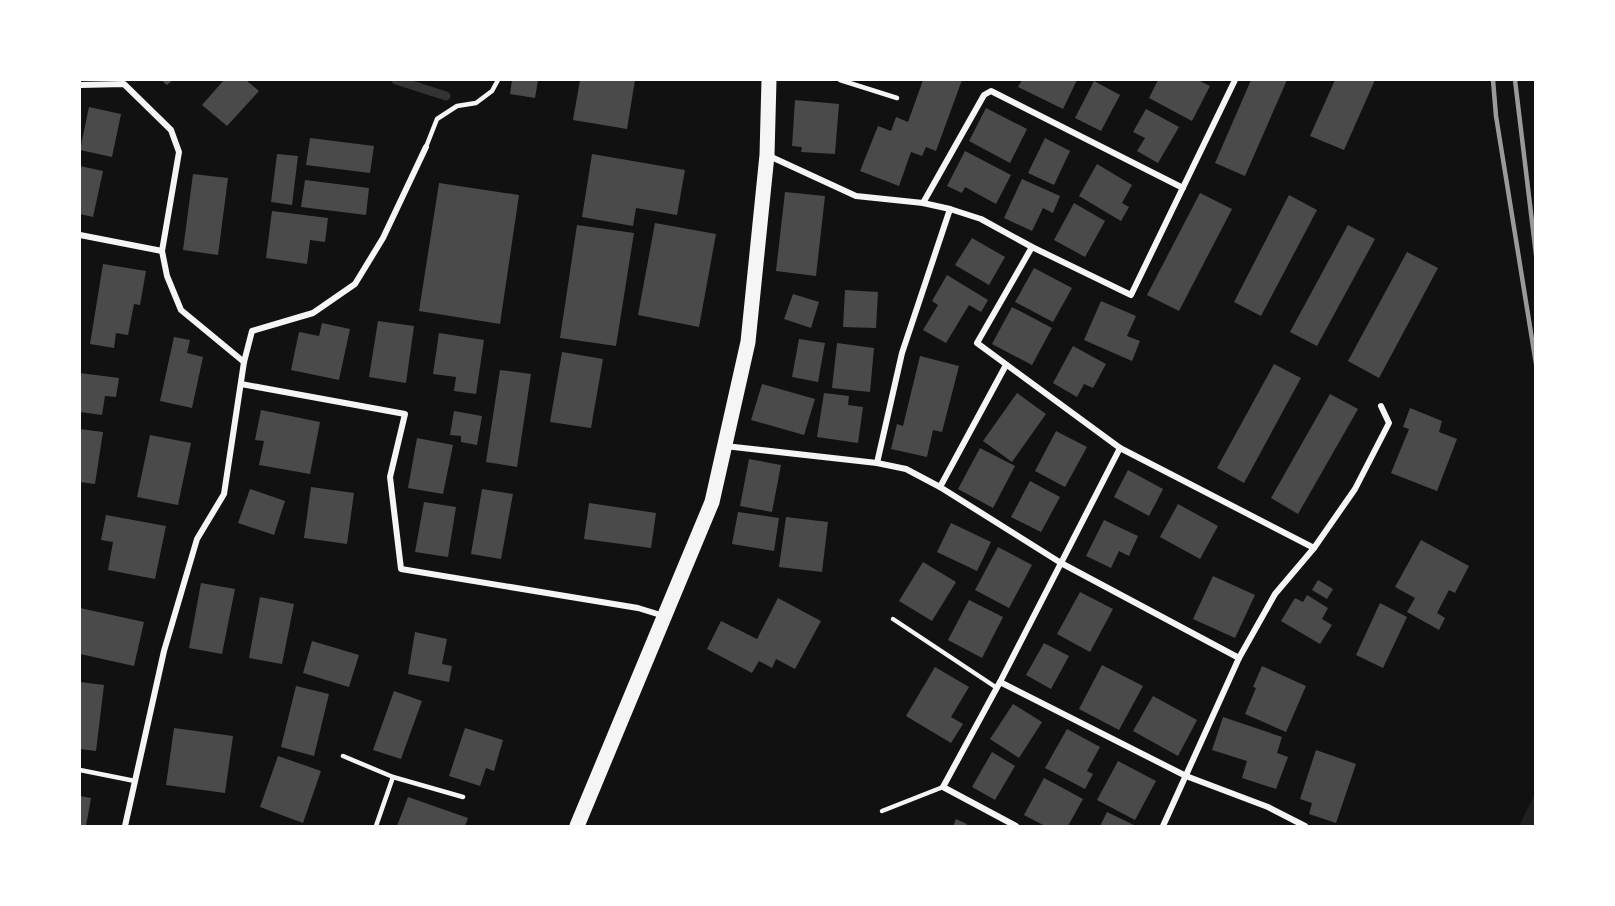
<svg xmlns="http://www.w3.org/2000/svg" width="1615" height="906" font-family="'Work Sans',sans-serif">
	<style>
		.green { fill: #202020 }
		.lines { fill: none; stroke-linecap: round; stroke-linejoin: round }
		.stream { stroke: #333; stroke-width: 9 }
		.building { fill: #4a4a4a }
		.service { stroke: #f5f5f5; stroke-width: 4.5 }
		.minor { stroke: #f5f5f5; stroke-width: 6 }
		.primary { stroke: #f5f5f5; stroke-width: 15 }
		.rail { stroke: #9a9a9a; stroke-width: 4.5 }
	</style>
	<rect width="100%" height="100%" fill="#111"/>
	<polygon class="green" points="1535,794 1535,826 1519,826"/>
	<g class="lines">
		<polyline class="stream" points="396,80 446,96"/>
	</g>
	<g class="building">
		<polygon points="161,80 173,80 167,85"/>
		<polygon points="224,80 246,80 259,91 227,126 202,105"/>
		<polygon points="512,80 538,80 535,98 510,94"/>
		<polygon points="580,80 635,80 627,129 573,120"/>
		<polygon points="923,80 962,80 936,151 926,147 922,156 911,152 899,186 860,171 878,126 891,131 896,117 908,122"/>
		<polygon points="1022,80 1077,80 1063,109 1018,87"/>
		<polygon points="1158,80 1198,80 1210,86 1192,121 1149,98"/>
		<polygon points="1251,80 1287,80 1245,176 1215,163"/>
		<polygon points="1335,80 1375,80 1344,150 1310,136"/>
		<polygon points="1094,81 1120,95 1101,131 1075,118"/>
		<polygon points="795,100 839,104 835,154 801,152 802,147 792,146"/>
		<polygon points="89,107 121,114 112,157 80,150"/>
		<polygon points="986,108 1027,129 1010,163 969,141"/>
		<polygon points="1146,109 1179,127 1158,163 1137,151 1145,138 1133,132"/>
		<polygon points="310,138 374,146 370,173 306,165"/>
		<polygon points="1045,138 1070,151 1054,185 1028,173"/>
		<polygon points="965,151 1011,175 996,204 965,187 962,193 947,186"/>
		<polygon points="277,154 298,156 292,205 271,202"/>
		<polygon points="592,154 685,170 677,215 636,208 633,226 582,217"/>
		<polygon points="1097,164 1132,185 1122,203 1129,207 1121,221 1079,196"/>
		<polygon points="80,166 103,171 93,217 80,214"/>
		<polygon points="193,174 228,178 218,255 183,250"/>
		<polygon points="1022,179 1060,196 1053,213 1043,208 1032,231 1004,218"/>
		<polygon points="305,180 369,188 366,215 301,207"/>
		<polygon points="439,183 519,195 500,324 419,311"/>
		<polygon points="785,192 825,196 816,276 776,271"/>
		<polygon points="1200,193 1232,209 1179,311 1147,295"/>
		<polygon points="1289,195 1317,210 1261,316 1234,302"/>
		<polygon points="1074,203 1105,221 1085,257 1054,240"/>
		<polygon points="272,211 328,218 325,242 310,240 307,264 266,258"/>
		<polygon points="655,223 716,234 699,327 638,315"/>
		<polygon points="577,225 634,233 616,346 560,338"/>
		<polygon points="1348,225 1375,239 1317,346 1290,332"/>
		<polygon points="972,238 1005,257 989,285 955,265"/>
		<polygon points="1407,252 1438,268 1379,378 1348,361"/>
		<polygon points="103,264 146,271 140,305 134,304 128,335 116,333 114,348 90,344"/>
		<polygon points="1034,268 1072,288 1053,322 1015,302"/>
		<polygon points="947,275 988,300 981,312 969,305 946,343 923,330 938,305 932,301"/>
		<polygon points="845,290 878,292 876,328 843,327"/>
		<polygon points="793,294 819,302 811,328 784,319"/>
		<polygon points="1101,301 1136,316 1127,336 1140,341 1132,361 1084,340"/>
		<polygon points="1012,307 1052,328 1032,365 992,344"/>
		<polygon points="378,321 414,326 406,383 369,377"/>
		<polygon points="322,323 350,329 339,380 291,370 299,332 319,336"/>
		<polygon points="439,333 484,340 476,394 454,391 456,377 433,374"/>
		<polygon points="174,337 190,340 187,353 203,357 192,408 160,401"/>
		<polygon points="799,339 825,343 818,382 792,377"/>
		<polygon points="837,343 874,348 870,392 832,388"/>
		<polygon points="1073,346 1106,364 1093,388 1084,384 1077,397 1053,383"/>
		<polygon points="562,352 603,359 591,428 550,422"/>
		<polygon points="920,356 959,366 942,432 933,430 927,457 891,449 897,424 903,426"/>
		<polygon points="1274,364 1301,378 1244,483 1217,468"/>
		<polygon points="500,370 531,374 517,467 486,462"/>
		<polygon points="80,373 119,378 116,397 105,396 102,415 80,412"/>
		<polygon points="762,384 815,399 804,435 751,420"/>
		<polygon points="824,393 849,396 848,405 863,407 858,443 817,437"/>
		<polygon points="1017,393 1046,414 1012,462 983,441"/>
		<polygon points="1330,394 1358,409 1298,514 1271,498"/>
		<polygon points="1410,408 1442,421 1439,432 1457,439 1437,491 1391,473 1409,429 1403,427"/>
		<polygon points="261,410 320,422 310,474 259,465 264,441 255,440"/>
		<polygon points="454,411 482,416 477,445 461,442 461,436 450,435"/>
		<polygon points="80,429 103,432 95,484 80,482"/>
		<polygon points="1056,431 1087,447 1065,487 1035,471"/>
		<polygon points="150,435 191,443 178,505 137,497"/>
		<polygon points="417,438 453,445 443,494 408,488"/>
		<polygon points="980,448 1015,466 993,508 958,489"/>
		<polygon points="749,459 781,465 772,512 740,506"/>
		<polygon points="1128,470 1163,489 1149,516 1114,497"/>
		<polygon points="1030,481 1060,497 1041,532 1011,517"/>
		<polygon points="311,487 354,493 347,544 304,538"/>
		<polygon points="250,489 285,501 274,535 238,523"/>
		<polygon points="482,489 513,494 501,559 471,554"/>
		<polygon points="424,502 456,507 448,557 415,552"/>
		<polygon points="589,503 656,513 651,548 584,539"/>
		<polygon points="1178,504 1218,526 1200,559 1160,537"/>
		<polygon points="738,512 779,518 774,551 732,544"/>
		<polygon points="106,515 166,526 155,579 108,570 113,542 101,540"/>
		<polygon points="786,517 828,522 822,572 779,567"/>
		<polygon points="1104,520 1138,536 1129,556 1119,551 1111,568 1086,556"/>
		<polygon points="951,523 991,542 977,571 937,552"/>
		<polygon points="1421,540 1469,566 1455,593 1449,590 1437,613 1445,618 1439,630 1407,612 1415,598 1395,587"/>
		<polygon points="998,547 1032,565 1009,608 975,590"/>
		<polygon points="923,562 956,582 932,621 899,601"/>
		<polygon points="1213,576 1255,595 1235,638 1193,619"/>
		<polygon points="1318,580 1333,589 1327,599 1312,590"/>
		<polygon points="201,583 235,589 222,654 189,648"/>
		<polygon points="1080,592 1113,609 1090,652 1057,634"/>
		<polygon points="1307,595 1328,608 1322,619 1332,625 1320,644 1281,621 1295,598 1303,602"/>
		<polygon points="260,597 294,604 282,664 249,658"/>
		<polygon points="778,598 821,621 795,669 776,659 772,668 759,661 752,673 707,649 721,621 757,639"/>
		<polygon points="969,600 1003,617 982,658 948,640"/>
		<polygon points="1380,603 1407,617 1383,668 1356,655"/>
		<polygon points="80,608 144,622 134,666 80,654"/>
		<polygon points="415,632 447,639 442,664 452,666 449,682 408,674"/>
		<polygon points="312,641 359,655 349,687 303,673"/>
		<polygon points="1044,643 1069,656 1051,689 1026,675"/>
		<polygon points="1102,665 1143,686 1119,730 1079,709"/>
		<polygon points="1262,666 1306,686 1286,732 1245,714 1256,688 1253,687"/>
		<polygon points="935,667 969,687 951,717 963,724 951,743 906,716"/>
		<polygon points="80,682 104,685 96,751 80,749"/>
		<polygon points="296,686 329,694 314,756 281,747"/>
		<polygon points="394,691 422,701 401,759 373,750"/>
		<polygon points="1153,696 1197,720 1178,756 1133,731"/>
		<polygon points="1013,704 1042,722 1019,758 990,739"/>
		<polygon points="1223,717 1282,737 1277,753 1288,757 1276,789 1242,778 1247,761 1212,750"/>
		<polygon points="174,728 233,736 225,793 166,785"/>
		<polygon points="465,728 503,740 494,771 486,768 480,786 449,776"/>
		<polygon points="1067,729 1100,747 1087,771 1093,774 1085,789 1045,768"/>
		<polygon points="1316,750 1356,764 1336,823 1309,814 1312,803 1300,799"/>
		<polygon points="992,752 1015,766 995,800 972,787"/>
		<polygon points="278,756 321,771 303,823 260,807"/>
		<polygon points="1118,761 1156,781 1135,820 1097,800"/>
		<polygon points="1044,778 1083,799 1068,826 1045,826 1024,815"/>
		<polygon points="80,796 91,798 86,826 80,826"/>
		<polygon points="408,797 468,818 465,826 397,826"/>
		<polygon points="1107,812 1136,826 1100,826"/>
		<polygon points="956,819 967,824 966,826 953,826"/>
	</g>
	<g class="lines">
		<g class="service">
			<polyline points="840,80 897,98"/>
			<polyline points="426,147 437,119 457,106 476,103 492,91 498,80"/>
			<polyline points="893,619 997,688"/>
			<polyline points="343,756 393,777 463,797"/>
			<polyline points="80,770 135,781"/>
			<polyline points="882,811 943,787"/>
			<polyline points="376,826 393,777"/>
		</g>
		<g class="minor">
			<polyline points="80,85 124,84 171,130 179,152 162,251 80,235"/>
			<polyline points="767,155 856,196 923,203 950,209 981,219 1032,247 1131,295 1235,80"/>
			<polyline points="923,203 984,95 991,91 1183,188"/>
			<polyline points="1032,247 977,343 1120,448 1314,548"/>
			<polyline points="162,251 167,276 181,310 244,362"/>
			<polyline points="241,384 405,414 390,477 401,569 638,608 664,616"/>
			<polyline points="725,446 877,463 906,469 940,487 1061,563 1239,658"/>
			<polyline points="877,463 902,353 950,209"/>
			<polyline points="940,487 1006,365"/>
			<polyline points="1000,682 1186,776 1268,807 1305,826"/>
			<polyline points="125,826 164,651 197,539 224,494 244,362 252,331 313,313 355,284 383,238 426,147"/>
			<polyline points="1016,826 943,787 1000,682 1120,448"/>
			<polyline points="1163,826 1239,658 1275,594 1314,548 1355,489 1389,423 1381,406"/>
		</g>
		<polyline class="primary" points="577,826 712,502 748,342 767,155 769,80"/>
		<g class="rail">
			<polyline points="1493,80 1496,116 1536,364"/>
			<polyline points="1515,80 1536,255"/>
		</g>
	</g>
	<rect width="1615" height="906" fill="none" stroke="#ffffff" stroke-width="162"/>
</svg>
